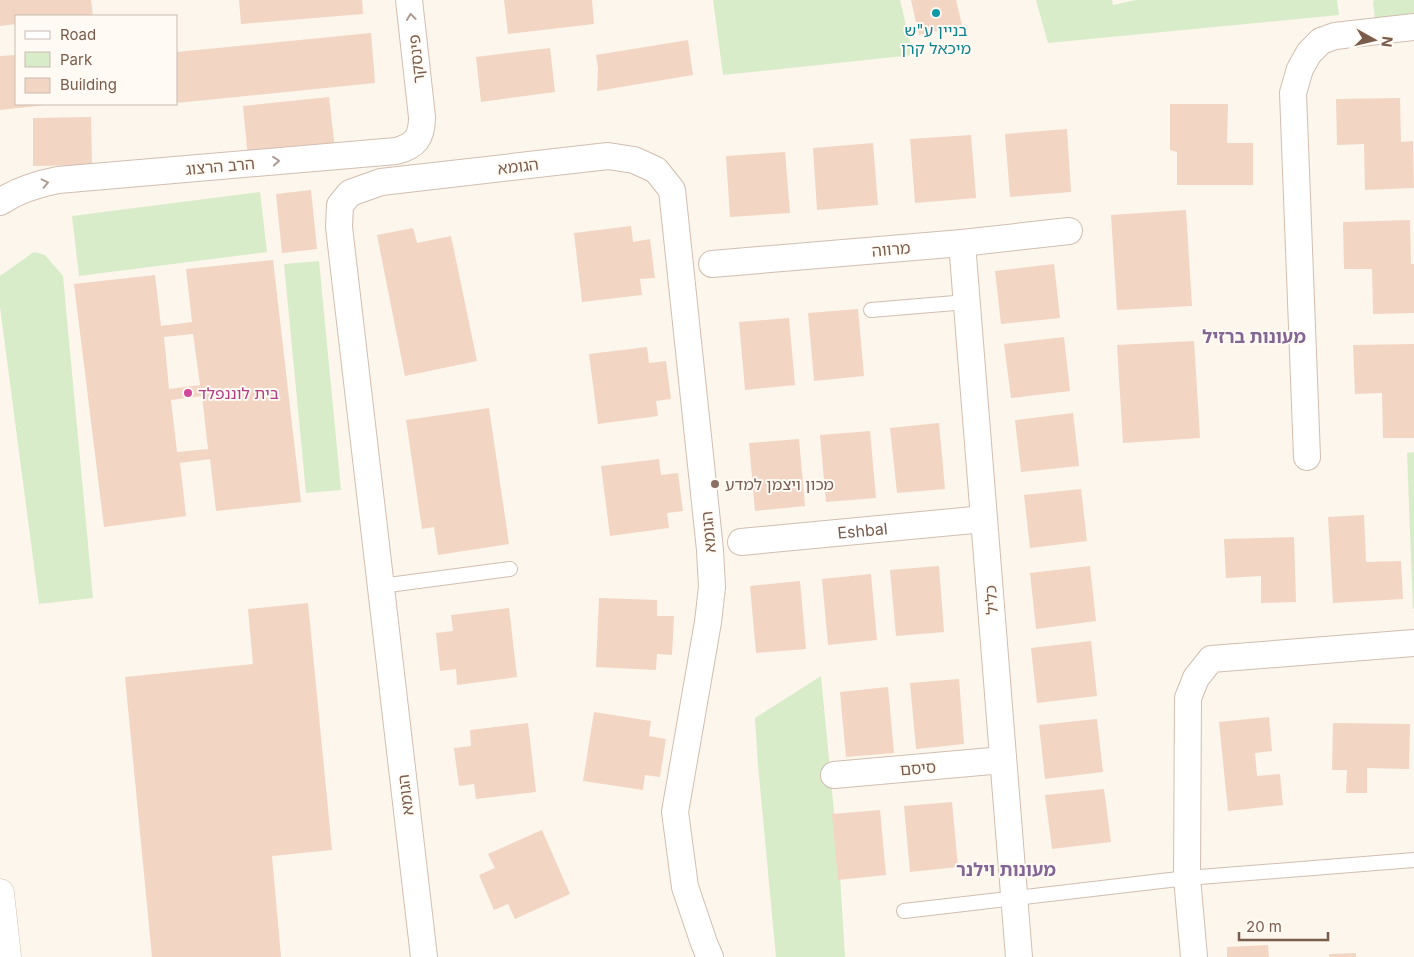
<svg xmlns="http://www.w3.org/2000/svg" width="1414" height="957" font-family="Inter,'Noto Sans Hebrew',sans-serif">
	<style>
		.green { fill: #d8ecc9 }
		.building { fill: #f3d5c3; fill-rule: evenodd }
		.lines { fill: none; stroke-linecap: round; stroke-linejoin: round }
		.lane-casing { stroke: #d1beb0; stroke-width: 16 }
		.street-casing { stroke: #d1beb0; stroke-width: 28 }
		.secondary-casing { stroke: #d6c0b0; stroke-width: 29 }
		.lane { stroke: #fff; stroke-width: 14 }
		.street { stroke: #fff; stroke-width: 26 }
		.secondary { stroke: #fff; stroke-width: 28 }
		.oneway { stroke: #af9d94 }
		.culture-dot { fill: #0f9aa8; stroke: #fffaf3; stroke-width: 2 }
		.hotel-dot { fill: #d1479c; stroke: #fffaf3; stroke-width: 2 }
		.education-dot { fill: #8d6e63; stroke: #fffaf3; stroke-width: 2 }
		.labels { text-anchor: middle; stroke-width: 4; stroke-linejoin: round; paint-order: stroke }
		.culture-label { font-size: 16px; fill: #0d838f; stroke: #fffaf3 }
		.street-label { font-size: 16px; fill: #7a5c4d; stroke: #fffaf3 }
		.hotel-label { font-size: 16px; fill: #b23c85; stroke: #fffaf3; text-anchor: start }
		.education-label { font-size: 16px; fill: #785e54; stroke: #fffaf3; text-anchor: start }
		.neighbourhood-label { font-size: 18px; font-weight: bold; fill: #846695; stroke: #fffaf3 }
	</style>
	<rect width="100%" height="100%" fill="#fdf6ec"/>
	<g class="green">
		<polygon points="713,0 900,0 913,55 723,75"/>
		<polygon points="1036,0 1112,0 1113,5 1136,0 1337,0 1339,15 1048,43"/>
		<polygon points="1375,0 1414,0 1414,16 1375,21 1373,1"/>
		<polygon points="260,192 267,252 79,276 72,216"/>
		<polygon points="34,252 45,255 63,276 93,598 39,604 0,307 0,276"/>
		<polygon points="319,261 341,490 306,493 284,264"/>
		<polygon points="1414,452 1414,609 1413,609 1407,453"/>
		<polygon points="821,676 840,875 845,957 776,957 758,765 755,718"/>
	</g>
	<g class="building">
		<polygon points="0,0 91,0 93,16 16,16 16,24 0,26"/>
		<polygon points="239,0 362,0 363,14 241,24"/>
		<polygon points="504,0 592,0 594,24 508,34"/>
		<polygon points="911,0 956,0 962,25 919,35"/>
		<polygon points="371,33 375,83 176,103 176,52"/>
		<polygon points="688,40 693,75 597,91 598,68 596,55"/>
		<polygon points="550,48 555,92 481,102 476,57"/>
		<polygon points="16,55 16,104 45,104 46,105 0,110 0,56"/>
		<polygon points="329,97 335,148 248,158 243,106"/>
		<polygon points="1400,98 1401,142 1413,141 1414,188 1365,190 1364,144 1337,145 1336,99"/>
		<polygon points="1170,104 1228,104 1227,143 1253,143 1253,185 1177,185 1177,152 1170,150"/>
		<polygon points="91,117 92,165 33,166 33,118"/>
		<polygon points="1067,129 1071,192 1010,197 1005,134"/>
		<polygon points="971,135 976,198 915,203 910,139"/>
		<polygon points="873,143 878,205 817,210 813,148"/>
		<polygon points="785,152 790,213 730,217 726,156"/>
		<polygon points="311,190 317,249 282,253 276,194"/>
		<polygon points="1186,210 1192,306 1117,310 1111,215"/>
		<polygon points="1410,220 1411,264 1414,264 1414,313 1373,314 1372,269 1344,269 1343,222"/>
		<polygon points="631,226 633,242 650,239 655,278 640,279 642,295 582,302 574,233"/>
		<polygon points="413,228 417,243 451,236 477,361 405,376 377,235"/>
		<path d="M273,260L301,502L216,511L210,459L180,463L186,516L104,527L74,284L155,275L161,326L192,322L186,269ZM193,334L200,385L169,389L164,337ZM202,396L208,449L177,452L171,400Z"/>
		<polygon points="1054,264 1060,318 1001,324 995,271"/>
		<polygon points="858,309 864,376 814,381 808,313"/>
		<polygon points="789,318 795,385 745,390 739,322"/>
		<polygon points="1064,337 1070,391 1011,398 1004,344"/>
		<polygon points="1194,341 1200,438 1123,443 1117,345"/>
		<polygon points="1414,344 1414,438 1383,438 1382,393 1355,394 1353,345"/>
		<polygon points="647,347 649,363 666,361 671,399 656,401 658,416 598,424 589,354"/>
		<polygon points="489,408 509,544 438,555 434,527 422,529 406,420"/>
		<polygon points="1073,413 1079,466 1021,472 1015,420"/>
		<polygon points="939,423 945,489 897,493 890,428"/>
		<polygon points="870,431 876,498 826,502 820,435"/>
		<polygon points="799,439 805,506 755,511 749,443"/>
		<polygon points="659,459 661,475 678,473 683,511 667,513 669,528 610,536 601,466"/>
		<polygon points="1081,489 1087,541 1030,548 1024,495"/>
		<polygon points="1364,515 1366,562 1401,561 1403,599 1333,603 1328,517"/>
		<polygon points="1294,537 1296,602 1261,603 1261,576 1226,578 1224,539"/>
		<polygon points="939,566 944,632 896,636 890,570"/>
		<polygon points="1090,566 1096,621 1036,629 1030,573"/>
		<polygon points="871,574 877,640 828,645 822,579"/>
		<polygon points="800,581 806,649 756,653 750,586"/>
		<polygon points="599,598 657,600 657,616 674,616 672,655 657,654 656,670 596,667"/>
		<polygon points="308,603 332,850 272,856 281,957 152,957 125,677 253,664 248,609"/>
		<polygon points="509,608 517,677 457,685 456,669 440,671 436,633 453,631 451,615"/>
		<polygon points="1091,641 1097,696 1037,703 1031,648"/>
		<polygon points="959,679 964,744 916,749 910,683"/>
		<polygon points="888,687 894,753 846,757 840,692"/>
		<polygon points="594,712 651,721 649,736 666,739 660,777 645,775 643,790 583,781"/>
		<polygon points="1269,717 1272,751 1255,753 1257,776 1280,774 1283,805 1228,811 1219,722"/>
		<polygon points="1097,719 1103,772 1045,779 1039,725"/>
		<polygon points="528,723 536,792 476,799 474,784 459,786 454,748 471,746 470,730"/>
		<polygon points="1333,723 1410,724 1409,769 1367,768 1367,793 1346,793 1347,770 1332,770"/>
		<polygon points="1104,789 1111,842 1052,849 1045,795"/>
		<polygon points="952,802 958,867 910,872 904,806"/>
		<polygon points="880,810 886,875 838,880 832,814"/>
		<polygon points="542,830 570,894 515,919 508,904 494,910 479,875 495,868 488,854"/>
		<polygon points="1268,945 1269,957 1227,957 1227,947"/>
		<polygon points="1356,953 1356,957 1329,957 1329,954"/>
	</g>
	<g class="lines">
		<defs>
			<g id="lane">
				<polyline points="871,310 967,302"/>
				<polyline points="381,586 510,569"/>
				<polyline points="904,911 1187,878 1414,860"/>
			</g>
			<g id="street">
				<path d="M0,202C18,190 37,184 58,180L396,151C416,146 422,137 422,117L409,0"/>
				<polyline points="962,243 1019,957"/>
				<polyline points="712,264 962,243 1069,231"/>
				<polyline points="1307,457 1293,93 1300,69 1309,53 1321,41 1335,36 1414,27"/>
				<path id="s1" d="M741,542L984,519"/>
				<polyline points="834,775 1003,760"/>
				<polyline points="424,957 339,227 340,205 350,193 381,182 608,156 634,160 656,170 672,190 710,550 712,587 708,622 675,812 685,887 704,943 710,957"/>
				<polyline points="1194,957 1187,878 1188,698 1196,678 1211,659 1414,643"/>
			</g>
			<polyline id="secondary" points="0,893 7,957"/>
		</defs>
		<use href="#lane" class="lane-casing"/>
		<use href="#street" class="street-casing"/>
		<use href="#secondary" class="secondary-casing"/>
		<use href="#lane" class="lane"/>
		<use href="#street" class="street"/>
		<use href="#secondary" class="secondary"/>
	</g>
	<defs><path id="oneway-chevron" d="M-2-3.5L2.5 0L-2 3.5" fill="none" stroke-width="1.6" stroke-linecap="round" stroke-linejoin="round" transform="scale(1.25)"/></defs>
	<g class="oneway">
		<use href="#oneway-chevron" transform="translate(411 17) rotate(-96)"/>
		<use href="#oneway-chevron" transform="translate(276 161) rotate(-5)"/>
		<use href="#oneway-chevron" transform="translate(45 183) rotate(-13)"/>
	</g>
	<circle class="culture-dot" cx="936" cy="13" r="5"/>
	<circle class="hotel-dot" cx="188" cy="393" r="5"/>
	<circle class="education-dot" cx="715" cy="484" r="5"/>
	<g class="labels">
		<g class="culture-label">
			<text x="936" y="36">בניין ע"ש<tspan x="936" dy="18">מיכאל קרן</tspan></text>
		</g>
		<g class="street-label">
			<text transform="translate(416 59) rotate(-96)" y="6">פינסקר</text>
			<text transform="translate(220 166) rotate(-5)" y="6">הרב הרצוג</text>
			<text transform="translate(518 166) rotate(-7)" y="6">הגומא</text>
			<text transform="translate(891 249) rotate(-5)" y="6">מרווה</text>
			<text dy="6" stroke="none"><textPath href="#s1" startOffset="122">Eshbal</textPath></text>
			<text transform="translate(708 532) rotate(-95)" y="6">הגומא</text>
			<text transform="translate(991 600) rotate(-94)" y="6">כליל</text>
			<text transform="translate(918 768) rotate(-5)" y="6">סיסם</text>
			<text transform="translate(405 795) rotate(-97)" y="6">הגומא</text>
		</g>
		<g class="hotel-label">
			<text x="198" y="399">בית לוננפלד</text>
		</g>
		<g class="education-label">
			<text x="725" y="490">מכון ויצמן למדע</text>
		</g>
		<g class="neighbourhood-label">
			<text x="1254" y="343">מעונות ברזיל</text>
			<text x="1006" y="876">מעונות וילנר</text>
		</g>
	</g>
	<rect x="15" y="15" width="162" height="90" fill="#fffaf3" stroke="#cabbb1"/>
	<rect x="25" y="31" width="25" height="8" fill="#ffffff" stroke="#cabbb1"/>
	<text x="60" y="40" font-size="15" fill="#7a5c4d">Road</text>
	<rect x="25" y="52" width="25" height="15" fill="#d8ecc9" stroke="#cabbb1"/>
	<text x="60" y="65" font-size="15" fill="#7a5c4d">Park</text>
	<rect x="25" y="78" width="25" height="15" fill="#f3d5c3" stroke="#cabbb1"/>
	<text x="60" y="90" font-size="15" fill="#7a5c4d">Building</text>
	<g transform="translate(1374 40) rotate(98)" stroke="#fffaf3" stroke-width="4" paint-order="stroke">
	<path d="M0-4L9 19L0 12L-9 19Z" fill="#7a5c4d"/>
	<text y="-8" font-size="14" font-weight="bold" text-anchor="middle" fill="#7a5c4d">N</text>
	</g>
	<path d="M1239 932v8h89v-8" fill="none" stroke="#7a5c4d" stroke-width="2.5"/>
	<text x="1246" y="932" font-size="15" fill="#7a5c4d" stroke="#fffaf3" stroke-width="4" paint-order="stroke">20 m</text>
</svg>
